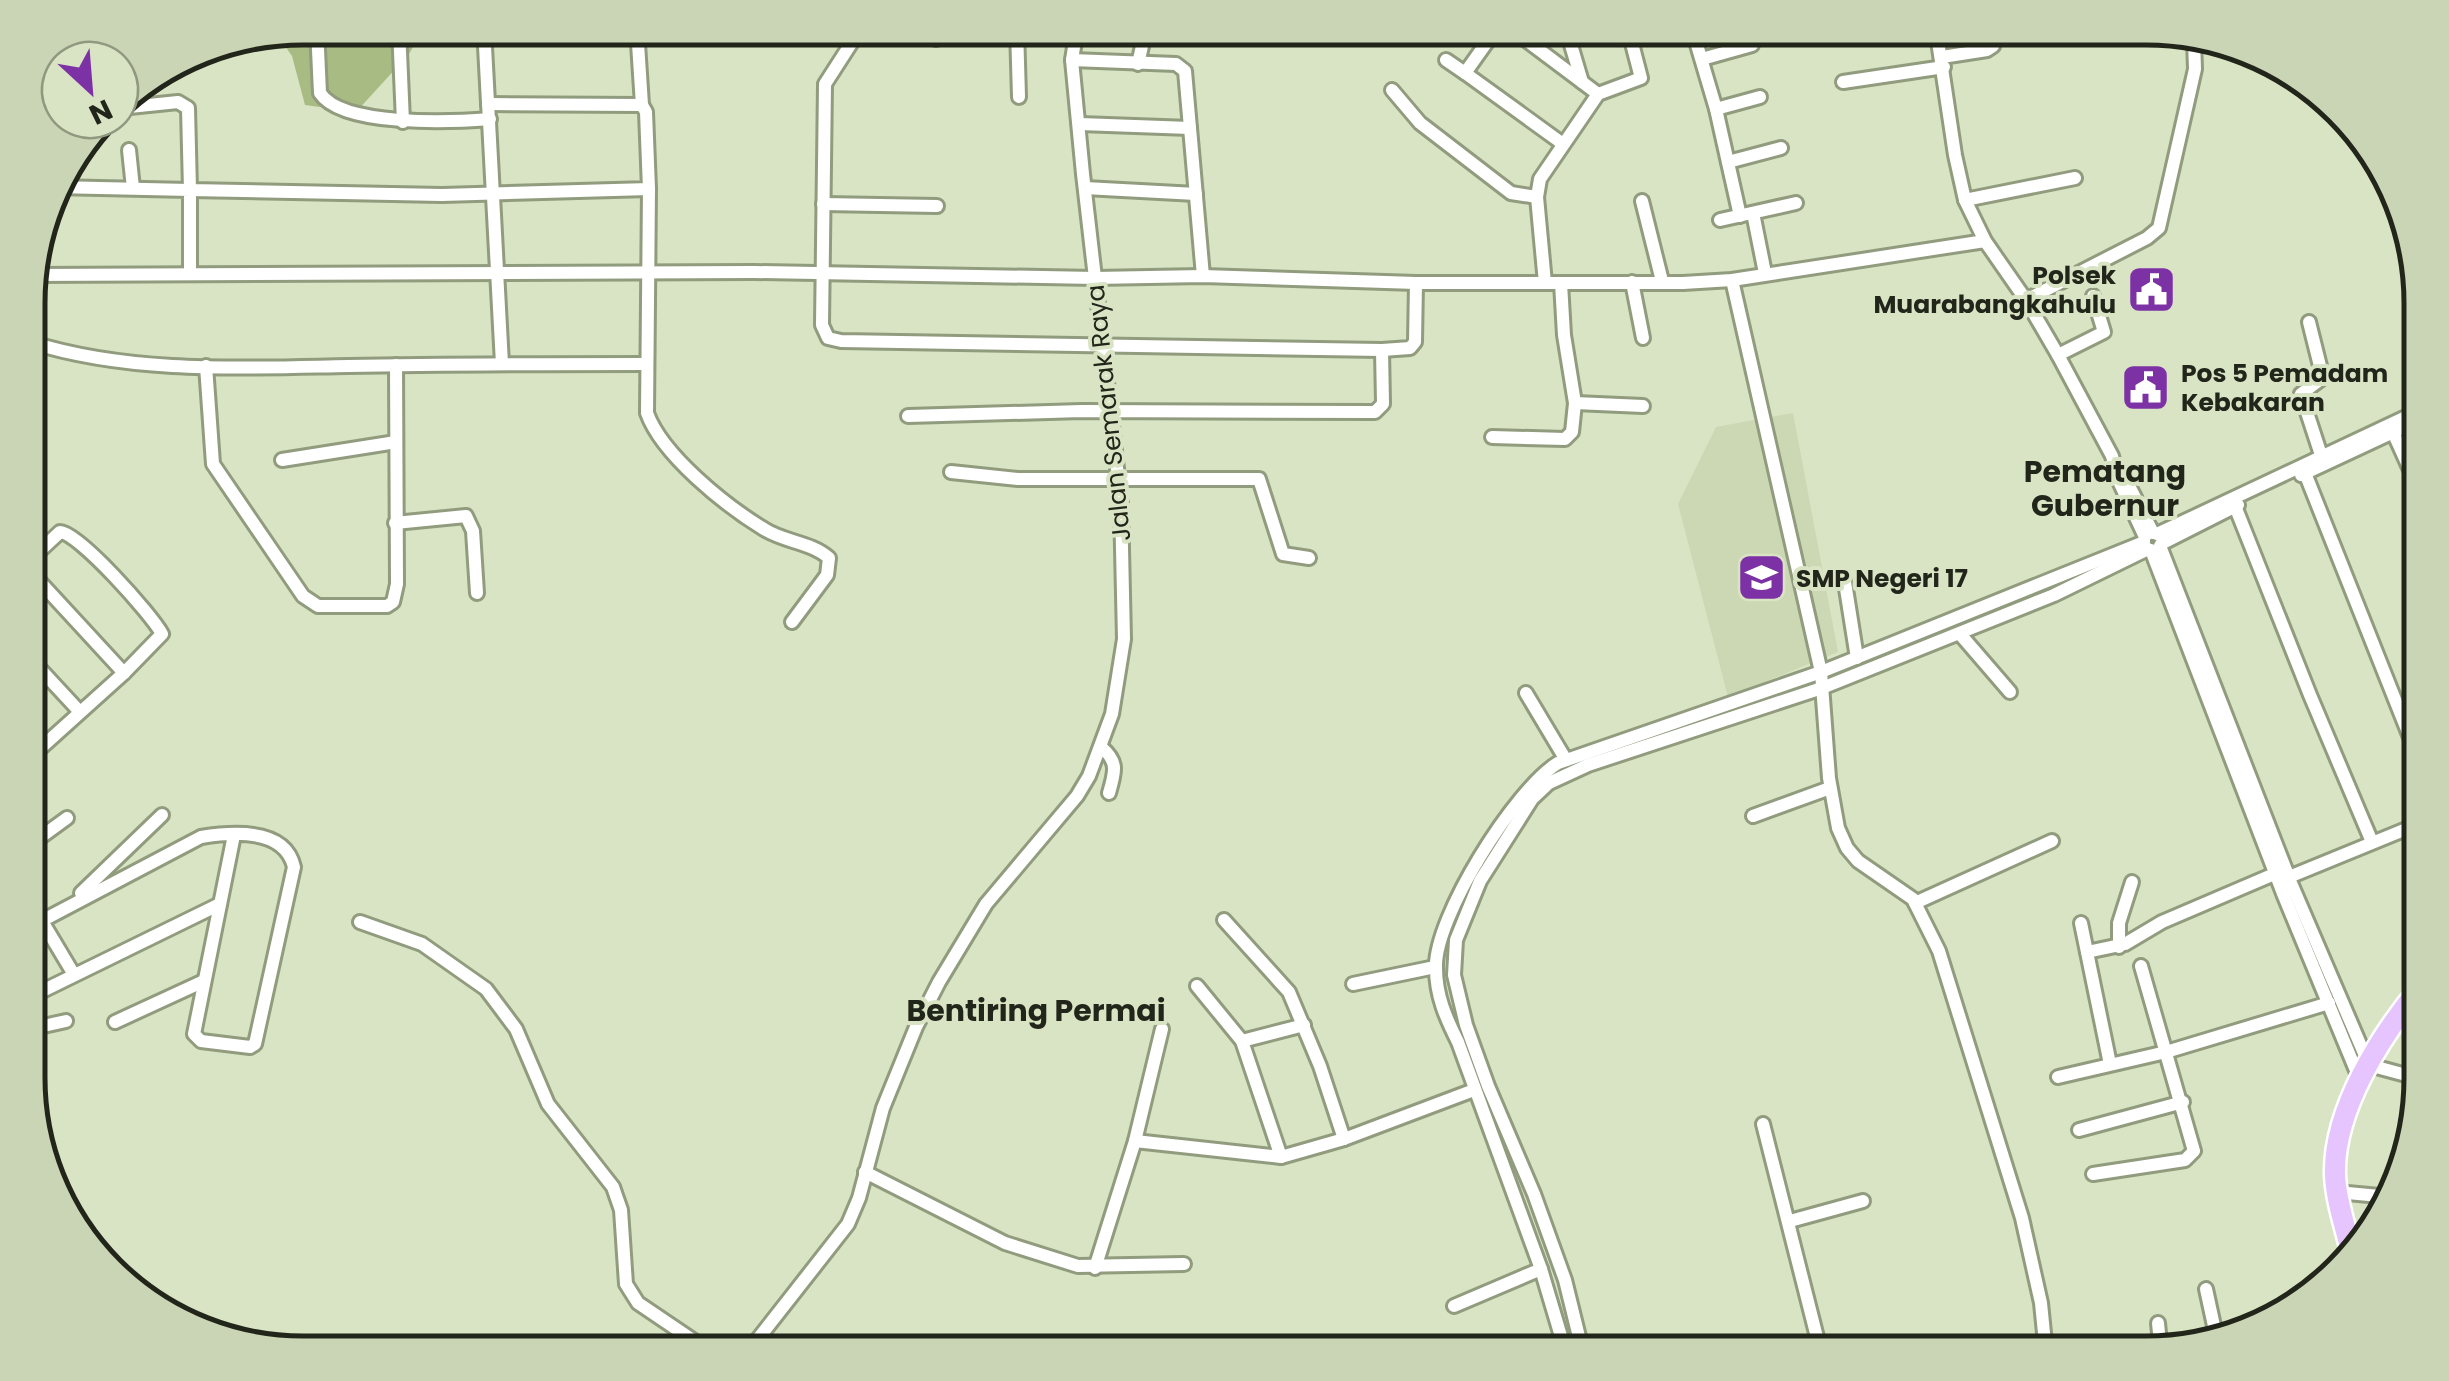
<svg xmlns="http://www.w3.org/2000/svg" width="2449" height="1381" font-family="Poppins,sans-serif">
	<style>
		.built { fill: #ccd8b3 }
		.green { fill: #a8bb82 }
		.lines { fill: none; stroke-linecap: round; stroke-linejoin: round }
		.minor-casing { stroke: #919b7e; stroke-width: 18 }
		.trunk-casing { stroke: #fff; stroke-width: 25 }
		.minor { stroke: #fff; stroke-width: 12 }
		.trunk { stroke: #e6c4fe; stroke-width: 20 }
		.labels { text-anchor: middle; stroke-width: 8; stroke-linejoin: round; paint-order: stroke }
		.poi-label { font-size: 25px; font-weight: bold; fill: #22261a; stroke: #d9e4c4; text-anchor: start }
		.street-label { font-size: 25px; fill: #22261a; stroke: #d9e4c4 }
		.quarter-label { font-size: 30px; font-weight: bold; fill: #22261a; stroke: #d9e4c4 }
		.rim { fill: none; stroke: #22261a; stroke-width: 5 }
	</style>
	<rect width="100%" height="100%" fill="#d9e4c4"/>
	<polygon class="built" points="1793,413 1838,652 1728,697 1678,504 1716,427"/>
	<polygon class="green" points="303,28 424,28 409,54 356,112 305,105 292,56 276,33"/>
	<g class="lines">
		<defs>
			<g id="minor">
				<path d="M317,28L320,93C342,127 452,122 490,119"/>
				<polyline points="399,28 403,122"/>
				<polyline points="484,28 502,364"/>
				<polyline points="861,28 825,84 822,325 828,338 841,341 1382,350 1410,348 1415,342 1416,283"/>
				<polyline points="1017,28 1019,97"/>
				<polyline points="1497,28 1465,73 1563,144"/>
				<polyline points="1510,28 1598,94"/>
				<polyline points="1566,28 1582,82"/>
				<polyline points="1692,28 1716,109 1740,216"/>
				<polyline points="1936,28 1955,155 1965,200 1985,241 2026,300 2058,355 2112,456 2117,477 2145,537"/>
				<polyline points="936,39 940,28"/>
				<polyline points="1942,57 1987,50 1993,46 1994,28"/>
				<polyline points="1702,59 1752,45"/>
				<polyline points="1072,60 1176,64 1185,71 1203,276"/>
				<polyline points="1446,60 1465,73"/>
				<polyline points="1138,64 1146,28"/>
				<polyline points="1843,82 1944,67"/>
				<polyline points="1392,90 1420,123 1511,193 1537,197"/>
				<polyline points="488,104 642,105"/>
				<polyline points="120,108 178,102 188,108 190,190 442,195 649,189 646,112 642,105 637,28"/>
				<polyline points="126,108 127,93"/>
				<polyline points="1716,109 1760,97"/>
				<polyline points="1080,124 1190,128"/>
				<polyline points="129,150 133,188"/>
				<polyline points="1728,162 1781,148"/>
				<polyline points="54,187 190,190 190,274"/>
				<polyline points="1085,188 1196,194"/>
				<path d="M649,189L647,413C662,455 726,506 764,529C784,542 811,542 829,558L827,575L792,622"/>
				<polyline points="1965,200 2075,178"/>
				<polyline points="1642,201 1662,281"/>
				<polyline points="823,204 937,206"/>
				<polyline points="1753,213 1765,273"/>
				<polyline points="1720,220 1796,203"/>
				<polyline points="30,275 755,272 1095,278 1203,276 1416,283 1683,283 1732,280 1985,241"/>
				<polyline points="1732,280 1821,672 1829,778 1838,828 1847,848 1858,861 1913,899 1939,951 2022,1218 2041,1303 2046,1353"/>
				<polyline points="1632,282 1643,338"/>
				<polyline points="1545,283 1537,197 1540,179 1598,94 1641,78 1628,28"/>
				<polyline points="2026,300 2147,238 2159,228 2195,69 2194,40"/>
				<polyline points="2309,322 2322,374 2321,379 2301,394 2321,455"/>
				<path d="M30,342C131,374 243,368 348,366C448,364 547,364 646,364"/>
				<polyline points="2058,355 2104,332 2093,296"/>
				<polyline points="206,366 213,464 303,596 318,606 387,606 393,602 397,584 396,365"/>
				<polyline points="1575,403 1643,406"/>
				<polyline points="908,416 1082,411 1375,412 1383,404 1382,350"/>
				<polyline points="2393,432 2421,494"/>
				<polyline points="1492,437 1565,439 1572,432 1575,403 1564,335 1561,283"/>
				<polyline points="282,460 396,442"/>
				<polyline points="2121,470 2153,533"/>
				<polyline points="951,472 1018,479 1259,479 1283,554 1309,558"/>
				<polyline points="2305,473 2421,765"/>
				<polyline points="2301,475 2421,419"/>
				<polyline points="2235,506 2310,695 2372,842"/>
				<polyline points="395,523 466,516 473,531 477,593"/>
				<polyline points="2157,534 2421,410"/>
				<polyline points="2161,544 2238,505"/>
				<polyline points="2160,546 2291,883 2369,1065 2421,1079"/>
				<polyline points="2151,550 2284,896 2360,1080"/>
				<path d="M30,560L60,532C78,532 152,615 162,634L124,673L34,754L30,750"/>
				<polyline points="30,571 124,673"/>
				<polyline points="1844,576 1857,658"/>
				<polyline points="1960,634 2010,692"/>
				<polyline points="30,658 80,712"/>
				<polyline points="1526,693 1566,760"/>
				<path d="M1101,747C1119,762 1115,772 1109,793"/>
				<polyline points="1753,816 1830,788"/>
				<polyline points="30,845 67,818"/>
				<polyline points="2289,877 2421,823"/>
				<polyline points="81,893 162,815"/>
				<polyline points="30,901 73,973"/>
				<polyline points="1915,903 2052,841"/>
				<polyline points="1224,920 1289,992 1320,1066 1344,1139"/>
				<polyline points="360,922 422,944 486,989 516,1029 548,1104 613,1187 621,1210 626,1284 638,1303 712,1353"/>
				<polyline points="2081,923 2110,1064"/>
				<path d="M30,927L201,837C232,832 285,828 294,867L255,1044L250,1047L201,1041L194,1034L234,835"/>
				<polyline points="2119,947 2119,923 2132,882"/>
				<polyline points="2087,952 2125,944 2162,922 2279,872"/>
				<polyline points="1353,984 1435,967"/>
				<polyline points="1197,986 1242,1041 1281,1157"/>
				<polyline points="30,997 220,904"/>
				<polyline points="115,1022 204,981"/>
				<polyline points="30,1029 66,1021"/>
				<polyline points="1242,1041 1304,1025"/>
				<polyline points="2058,1077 2166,1052 2329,1003"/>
				<polyline points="1763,1124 1821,1353"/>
				<polyline points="2079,1130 2183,1102"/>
				<polyline points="1135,1141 1281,1157 1344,1139 1474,1090"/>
				<polyline points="865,1172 1005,1243 1078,1266 1184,1264"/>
				<polyline points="2093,1174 2185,1160 2194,1151 2141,966"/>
				<polyline points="2337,1192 2390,1197"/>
				<polyline points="1790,1221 1863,1201"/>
				<polyline points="1095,1268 1135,1141 1162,1029"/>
				<polyline points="2206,1289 2216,1335"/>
				<polyline points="1454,1306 1541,1269"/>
				<polyline points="2158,1323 2161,1353"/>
				<polyline points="747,1353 848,1224 859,1198 883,1108 916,1027 939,982 986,904 1077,796 1089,776 1112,714 1124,639 1121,503 1083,174 1072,60 1077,28"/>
				<path d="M1566,1353L1541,1269L1458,1042C1446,1018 1436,996 1436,968C1434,918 1515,789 1558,763L1821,672L2144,542"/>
				<polyline points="1583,1353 1565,1280 1534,1194 1488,1086 1466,1025 1454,975 1456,940 1480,881 1532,799 1549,783 1588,765 1822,688 2054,595 2148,549"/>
			</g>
			<path id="trunk" d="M2351,1251C2345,1226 2336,1200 2335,1175C2333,1110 2381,1035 2421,987"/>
		</defs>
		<use href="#minor" class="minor-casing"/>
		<use href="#trunk" class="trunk-casing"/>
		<use href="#minor" class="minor"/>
		<use href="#trunk" class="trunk"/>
	</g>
	<defs>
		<symbol id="civic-square" viewBox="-11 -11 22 22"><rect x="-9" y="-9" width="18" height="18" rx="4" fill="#7c32a4" stroke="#d9e4c4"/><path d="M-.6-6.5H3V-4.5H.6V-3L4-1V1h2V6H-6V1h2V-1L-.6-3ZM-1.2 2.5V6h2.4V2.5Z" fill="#fff"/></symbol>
		<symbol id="school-square" viewBox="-11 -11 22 22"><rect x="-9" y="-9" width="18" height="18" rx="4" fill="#7c32a4" stroke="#d9e4c4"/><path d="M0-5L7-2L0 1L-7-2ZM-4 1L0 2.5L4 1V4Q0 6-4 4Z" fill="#fff"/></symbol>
	</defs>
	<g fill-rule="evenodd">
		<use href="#civic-square" x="2124" y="262" width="55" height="55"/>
		<use href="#civic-square" x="2118" y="360" width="55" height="55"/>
		<use href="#school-square" x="1734" y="550" width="55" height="55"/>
	</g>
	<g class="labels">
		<g class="poi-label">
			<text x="2116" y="284" text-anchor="end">Polsek<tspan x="2116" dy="29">Muarabangkahulu</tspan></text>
			<text x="2181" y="382">Pos 5 Pemadam<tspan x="2181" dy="29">Kebakaran</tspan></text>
			<text x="1796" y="587">SMP Negeri 17</text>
		</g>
		<g class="street-label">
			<text transform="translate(1108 413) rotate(-96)" y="9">Jalan Semarak Raya</text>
		</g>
		<g class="quarter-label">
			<text x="2105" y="482">Pematang<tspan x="2105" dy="34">Gubernur</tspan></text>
			<text x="1036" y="1021">Bentiring Permai</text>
		</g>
	</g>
	<path d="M0 0H2449V1381H0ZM303 45H2146A258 258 0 0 1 2404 303V1078A258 258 0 0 1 2146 1336H303A258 258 0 0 1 45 1078V303A258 258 0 0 1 303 45Z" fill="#cad5b6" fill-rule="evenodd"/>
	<path class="rim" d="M303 45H2146A258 258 0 0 1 2404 303V1078A258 258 0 0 1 2146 1336H303A258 258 0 0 1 45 1078V303A258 258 0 0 1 303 45Z"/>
	<g transform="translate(90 90) rotate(154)"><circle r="48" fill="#d9e4c4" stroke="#909880" stroke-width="2.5"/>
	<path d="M0-8L18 38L0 25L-18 38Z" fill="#7c32a4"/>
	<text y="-15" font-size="28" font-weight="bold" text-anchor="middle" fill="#22261a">N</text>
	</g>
</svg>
